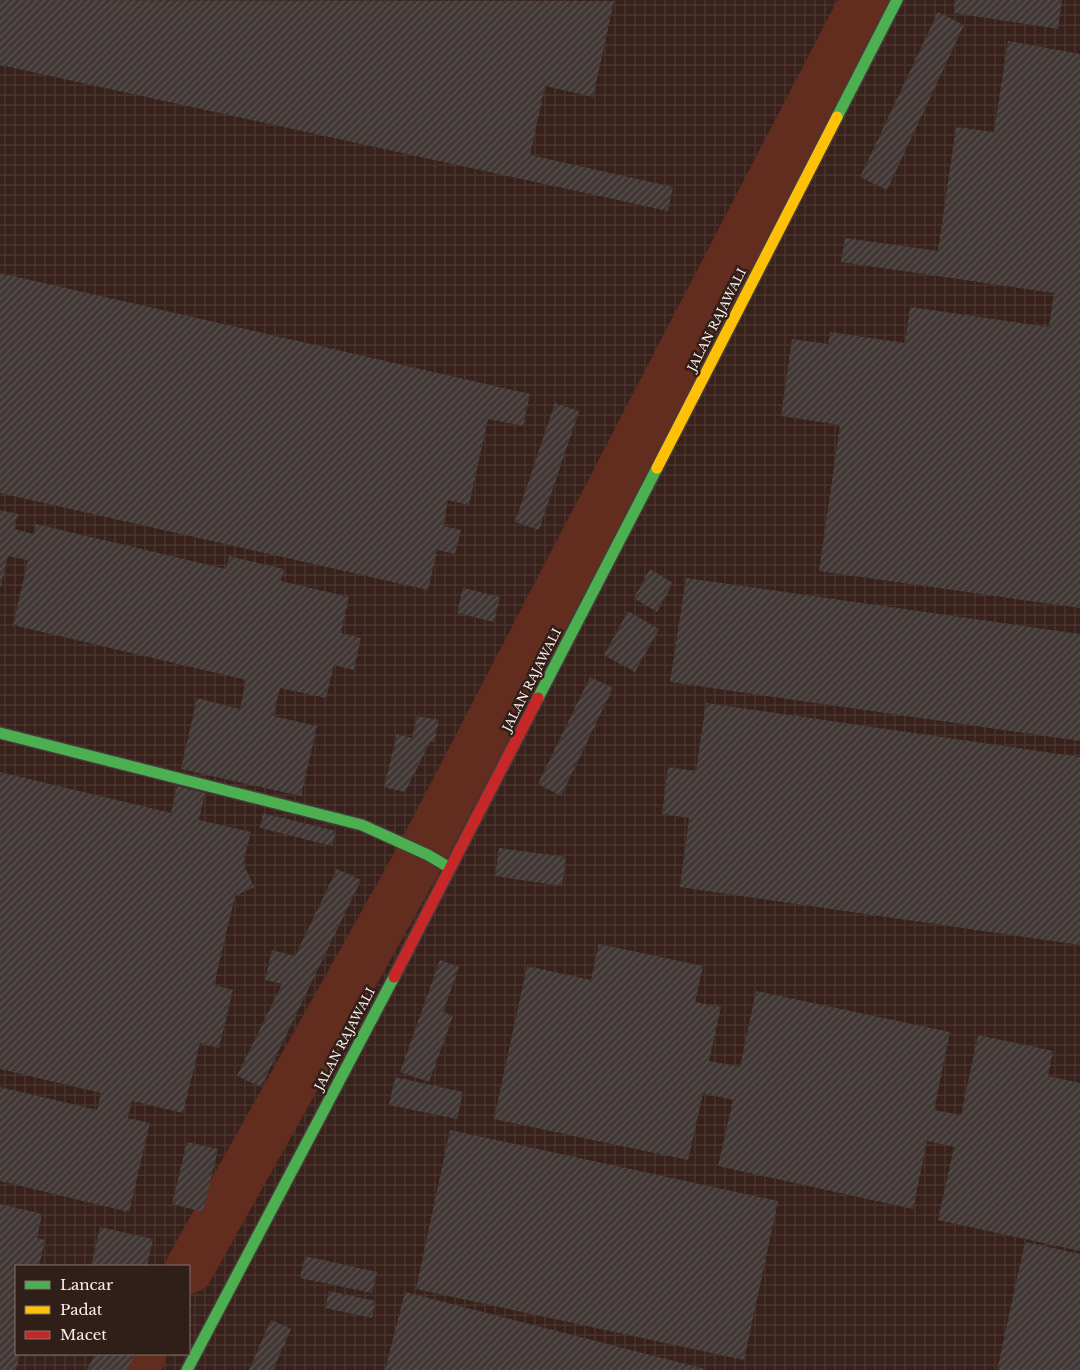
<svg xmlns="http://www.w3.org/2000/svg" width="1080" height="1370" font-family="'Libre Baskerville',serif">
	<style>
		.industrial { fill: url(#industrial-grid); fill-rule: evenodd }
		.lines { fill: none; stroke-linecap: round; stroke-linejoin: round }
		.river { stroke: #622c1e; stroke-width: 49 }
		.building { fill: url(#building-hatch) }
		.fast-casing { stroke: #453c3b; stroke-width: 14 }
		.slow-casing { stroke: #453c3b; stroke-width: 14 }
		.jam-casing { stroke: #453c3b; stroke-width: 14 }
		.fast { stroke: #4caf50; stroke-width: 11 }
		.slow { stroke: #ffc107; stroke-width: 11 }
		.jam { stroke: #c62828; stroke-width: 11 }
		.labels { text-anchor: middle; stroke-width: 5; stroke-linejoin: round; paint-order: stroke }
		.street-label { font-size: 12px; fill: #fcefeb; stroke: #301e19 }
	</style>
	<defs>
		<pattern id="industrial-grid" width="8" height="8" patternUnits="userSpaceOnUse" patternTransform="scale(1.25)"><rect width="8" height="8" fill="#38211b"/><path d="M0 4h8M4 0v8" fill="none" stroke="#4c3731"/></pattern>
		<pattern id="building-hatch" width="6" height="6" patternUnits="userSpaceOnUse" patternTransform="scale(1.25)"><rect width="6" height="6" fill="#413836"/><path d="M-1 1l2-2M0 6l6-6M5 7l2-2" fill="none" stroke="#5d5553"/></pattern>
	</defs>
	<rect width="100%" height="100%" fill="#2b211e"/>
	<path class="industrial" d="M0,0H1080V1370H0ZM16,1266H189V1354H16Z"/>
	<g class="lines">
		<g class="river">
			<polyline points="189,1269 420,857 865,0"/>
			<polyline points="134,1370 142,1354"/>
		</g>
	</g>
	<g class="building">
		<polygon points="0,0 614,1 593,97 545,86 530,155 673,187 668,211 0,65"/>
		<polygon points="955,0 1062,0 1058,29 954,13"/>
		<polygon points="938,12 964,25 887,190 860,177"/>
		<polygon points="1008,41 1080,54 1080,608 819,571 840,425 781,416 792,339 828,344 830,332 905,343 910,307 1049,327 1054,293 841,262 845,238 938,251 956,127 994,132"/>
		<polygon points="0,273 530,394 523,426 488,419 469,505 448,500 443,526 461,530 455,554 437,550 428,590 0,493"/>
		<polygon points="555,403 579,411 539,530 515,522"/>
		<polygon points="0,510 18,514 14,529 34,534 36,524 226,569 229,556 284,569 281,581 349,597 341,633 361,638 354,670 334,665 326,698 280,688 273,716 317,726 301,796 181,769 197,698 240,709 246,680 13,625 28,560 8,556 0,589"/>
		<polygon points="650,569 673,583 657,612 634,598"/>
		<polygon points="686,578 1080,634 1080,741 670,682"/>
		<polygon points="463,588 500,597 494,622 457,613"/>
		<polygon points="628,611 659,629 635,672 604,655"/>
		<polygon points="590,677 613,688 561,796 538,784"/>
		<polygon points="706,703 1080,757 1080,945 680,887 689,818 662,814 668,767 696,771"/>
		<polygon points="417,716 439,720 434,742 430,742 405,792 384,787 397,734 412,738"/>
		<polygon points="0,772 171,813 177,786 205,793 199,820 251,832 243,863 254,887 235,896 214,985 233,990 219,1048 200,1043 183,1113 132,1101 128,1118 150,1123 129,1212 0,1181 0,1087 97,1110 101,1093 0,1069"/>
		<polygon points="263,813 336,831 332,846 260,828"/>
		<polygon points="499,848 566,857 562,886 495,876"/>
		<polygon points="337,869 361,880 261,1087 237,1076 282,984 265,980 272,950 295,956"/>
		<polygon points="599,944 703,966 695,1002 721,1007 709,1061 740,1067 756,991 950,1032 934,1110 961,1115 978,1035 1053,1051 1048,1076 1080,1083 1080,1251 938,1220 954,1147 927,1141 913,1209 718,1166 733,1100 703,1093 688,1160 494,1119 527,966 591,980"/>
		<polygon points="440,960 459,967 443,1012 453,1016 429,1082 400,1072"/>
		<polygon points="395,1077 463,1092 457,1119 389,1105"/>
		<polygon points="450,1130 778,1201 744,1360 416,1289"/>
		<polygon points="187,1142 218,1149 203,1212 172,1204"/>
		<polygon points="0,1204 42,1214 37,1238 45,1240 39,1266 16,1266 16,1354 20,1354 16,1370 0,1370"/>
		<polygon points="100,1227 153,1239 147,1266 91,1266"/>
		<polygon points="1025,1242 1080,1254 1080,1370 997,1370"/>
		<polygon points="305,1256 377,1272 372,1293 300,1278"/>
		<polygon points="329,1291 375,1301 372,1318 325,1308"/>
		<polygon points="405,1292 705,1369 705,1370 385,1370"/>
		<polygon points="271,1320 291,1329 273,1370 249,1370"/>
		<polygon points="95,1354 136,1354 127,1370 87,1370"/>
	</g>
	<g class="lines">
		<defs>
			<g id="fast">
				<polyline points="837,117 897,0"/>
				<polyline points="538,698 657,468"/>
				<polyline points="0,733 362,825 428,855 450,868"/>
				<polyline points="187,1370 394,977"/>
			</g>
			<polyline id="slow" points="657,468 837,117"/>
			<polyline id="jam" points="394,977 538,698"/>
		</defs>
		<use href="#fast" class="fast-casing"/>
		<use href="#slow" class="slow-casing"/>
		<use href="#jam" class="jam-casing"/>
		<use href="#fast" class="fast"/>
		<use href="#slow" class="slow"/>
		<use href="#jam" class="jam"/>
	</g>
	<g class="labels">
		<g class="street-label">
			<text transform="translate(717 320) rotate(-63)" y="4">JALAN RAJAWALI</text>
			<text transform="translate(532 680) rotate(-63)" y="4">JALAN RAJAWALI</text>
			<text transform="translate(345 1039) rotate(-62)" y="4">JALAN RAJAWALI</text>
		</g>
	</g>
	<rect x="15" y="1265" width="175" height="90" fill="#301e19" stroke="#82726d"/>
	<rect x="25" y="1281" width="25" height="8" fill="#4caf50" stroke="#82726d"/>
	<text x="60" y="1290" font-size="15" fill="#fcefeb">Lancar</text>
	<rect x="25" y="1306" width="25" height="8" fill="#ffc107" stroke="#82726d"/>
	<text x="60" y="1315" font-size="15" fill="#fcefeb">Padat</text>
	<rect x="25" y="1331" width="25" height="8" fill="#c62828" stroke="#82726d"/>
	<text x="60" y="1340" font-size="15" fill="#fcefeb">Macet</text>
</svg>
